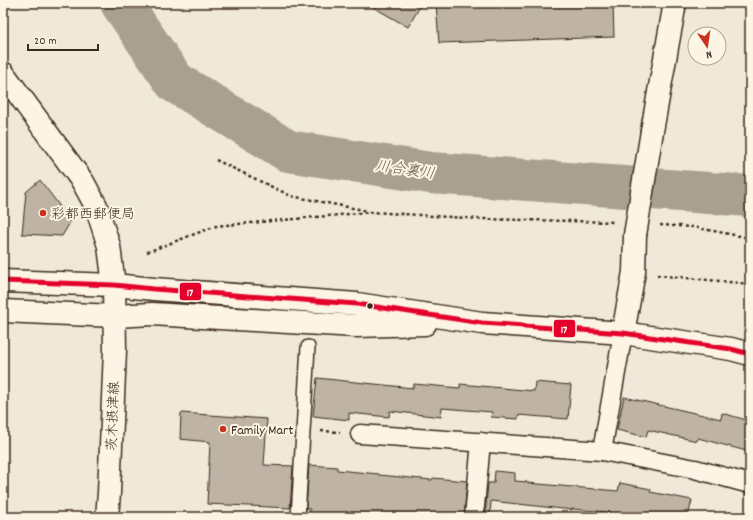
<svg xmlns="http://www.w3.org/2000/svg" width="753" height="520" font-family="Dekko,'Klee One',sans-serif">
	<style>
		.lines { fill: none; stroke-linecap: round; stroke-linejoin: round }
		.river { stroke: #aaa091; stroke-width: 42 }
		.building { fill: #beb3a4; stroke: #3b2a1e }
		.pedestrian-casing { stroke: #3b2a1e; stroke-width: 16 }
		.minor-casing { stroke: #3b2a1e; stroke-width: 21 }
		.tertiary-casing { stroke: #3b2a1e; stroke-width: 25 }
		.primary-casing { stroke: #3b2a1e; stroke-width: 25 }
		.path { stroke: #3b2a1e; stroke-width: 2.5; stroke-dasharray: 3 3; stroke-linecap: butt }
		.pedestrian { stroke: #fcf5e5; stroke-width: 13 }
		.minor { stroke: #fcf5e5; stroke-width: 18 }
		.tertiary { stroke: #fcf5e5; stroke-width: 22 }
		.primary { stroke: #fcf5e5; stroke-width: 22 }
		.tertiary-bridge-casing { stroke: #3b2a1e; stroke-width: 25; stroke-linecap: butt }
		.tertiary-bridge { stroke: #fcf5e5; stroke-width: 22 }
		.bus-1-casing { stroke: #fcf5e5; stroke-width: 8 }
		.bus-1 { stroke: #e4002b; stroke-width: 5 }
		.poi-dot { fill: #c8321e; stroke: #fcf5e5; stroke-width: 1.5 }
		.bus-dot { fill: #3b2a1e; stroke: #fcf5e5; stroke-width: 1.5 }
		.labels { text-anchor: middle; stroke-width: 4; stroke-linejoin: round; paint-order: stroke }
		.poi-label { font-size: 14px; fill: #3b2a1e; stroke: #fcf5e5; text-anchor: start }
		.street-label { font-size: 14px; fill: #3b2a1e; stroke: #fcf5e5 }
		.water-label { font-size: 15px; font-style: italic; fill: #625346; stroke: #fcf5e5 }
		.line-badge { stroke: #fcf5e5; stroke-width: 1.5 }
		.badge-label { font-size: 11px; text-anchor: middle; font-weight: bold; fill: #fff }
	</style>
	<rect width="100%" height="100%" fill="#f0e9d9"/>
	<filter id="ink" filterUnits="userSpaceOnUse"><feTurbulence type="fractalNoise" baseFrequency=".025" numOctaves="2"/><feDisplacementMap in="SourceGraphic" scale="8" xChannelSelector="R" yChannelSelector="G"/><feConvolveMatrix kernelMatrix="1 2 1 2 8 2 1 2 1" color-interpolation-filters="sRGB"/></filter>
	<g filter="url(#ink)">
		<g class="lines">
			<polyline class="river" points="121,3 175,82 288,151 431,173 750,196"/>
		</g>
		<g class="building">
			<polygon points="366,3 422,3 408,27"/>
			<polygon points="436,3 613,3 614,37 439,43"/>
			<polygon points="40,180 71,221 62,236 22,234 26,192"/>
			<polygon points="317,378 413,388 414,384 460,388 460,384 534,391 535,382 571,385 568,419 518,415 518,419 491,417 492,412 442,408 441,417 390,411 389,417 349,413 349,420 313,416"/>
			<polygon points="624,397 721,419 722,413 750,421 750,452 698,438 697,441 648,430 646,437 617,430"/>
			<polygon points="181,413 267,419 264,465 293,466 290,508 207,504 210,442 180,439"/>
			<polygon points="309,465 337,467 337,470 379,474 379,475 432,480 433,478 467,481 464,517 309,517 310,509 306,509"/>
			<polygon points="495,471 515,473 515,481 527,482 527,483 618,491 620,483 651,489 650,492 692,500 688,517 631,517 608,512 572,509 572,510 491,501 490,517 485,517 488,483 494,483"/>
		</g>
		<g class="lines">
			<defs>
				<polyline id="pedestrian" points="298,517 308,347"/>
				<g id="minor">
					<polyline points="360,434 602,451 695,469 750,484"/>
					<polyline points="602,451 623,333"/>
					<polyline points="474,517 481,442"/>
				</g>
				<g id="tertiary">
					<polyline points="3,73 83,182 96,206 109,246 114,285 154,289 357,304 482,323 623,333 731,349 750,354"/>
					<polyline points="652,131 675,3"/>
					<polyline points="115,316 152,314 356,326 425,324"/>
					<polyline points="623,333 634,272 635,235"/>
				</g>
				<g id="primary">
					<polyline points="3,281 114,285 115,350 109,493 107,517"/>
					<polyline points="3,311 115,316"/>
				</g>
			</defs>
			<use href="#pedestrian" class="pedestrian-casing"/>
			<use href="#minor" class="minor-casing"/>
			<use href="#tertiary" class="tertiary-casing"/>
			<use href="#primary" class="primary-casing"/>
			<g class="path">
				<polyline points="216,160 291,196 368,211"/>
				<polyline points="660,225 693,227 750,238"/>
				<polyline points="147,252 216,226 372,212 481,219 615,222"/>
				<polyline points="657,275 750,284"/>
				<polyline points="321,431 340,432"/>
			</g>
			<use href="#pedestrian" class="pedestrian"/>
			<use href="#minor" class="minor"/>
			<use href="#tertiary" class="tertiary"/>
			<use href="#primary" class="primary"/>
			<defs>
				<polyline id="tertiary-bridge" points="635,235 652,131"/>
			</defs>
			<use href="#tertiary-bridge" class="tertiary-bridge-casing"/>
			<use href="#tertiary-bridge" class="tertiary-bridge"/>
			<defs>
				<polyline id="bus-1" points="3,281 114,285 154,289 357,304 482,323 623,333 731,349 750,354"/>
			</defs>
			<use href="#bus-1" class="bus-1-casing"/>
			<use href="#bus-1" class="bus-1"/>
		</g>
	</g>
	<g class="poi-dot">
		<circle cx="43" cy="213" r="4"/>
		<circle cx="223" cy="429" r="4"/>
	</g>
	<circle class="bus-dot" cx="370" cy="306" r="3.5"/>
	<g class="labels">
		<g class="poi-label">
			<text x="51" y="218">彩都西郵便局</text>
			<text x="231" y="434">Family Mart</text>
		</g>
		<g class="street-label">
			<text transform="translate(112 416) rotate(-88)" y="5">茨木摂津線</text>
		</g>
		<g class="water-label">
			<text transform="translate(405 169) rotate(8)" y="5">川合裏川</text>
		</g>
	</g>
	<g class="line-badge">
		<rect x="179" y="282" width="23" height="19" rx="4" fill="#e4002b"/>
		<rect x="553" y="319" width="23" height="19" rx="4" fill="#e4002b"/>
	</g>
	<g class="badge-label">
		<text x="190" y="296">17</text>
		<text x="564" y="333">17</text>
	</g>
	<rect width="753" height="520" fill="none" stroke="#fcf5e5" stroke-width="16"/>
	<rect x="8" y="8" width="737" height="504" fill="none" stroke="#3b2a1e" stroke-width="1.5" filter="url(#ink)"/>
	<g transform="translate(707 46) rotate(167)"><circle r="19" fill="#fcf5e5" stroke="#afa495"/>
	<path d="M0-3L7 15L0 10L-7 15Z" fill="#c8321e"/>
	<text y="-6" font-size="11" font-weight="bold" text-anchor="middle" fill="#3b2a1e">N</text>
	</g>
	<path d="M28 44v6h70v-6" fill="none" stroke="#3b2a1e" stroke-width="2"/>
	<text x="34" y="44" font-size="12" fill="#3b2a1e" stroke="#fcf5e5" stroke-width="3" paint-order="stroke">20 m</text>
</svg>
